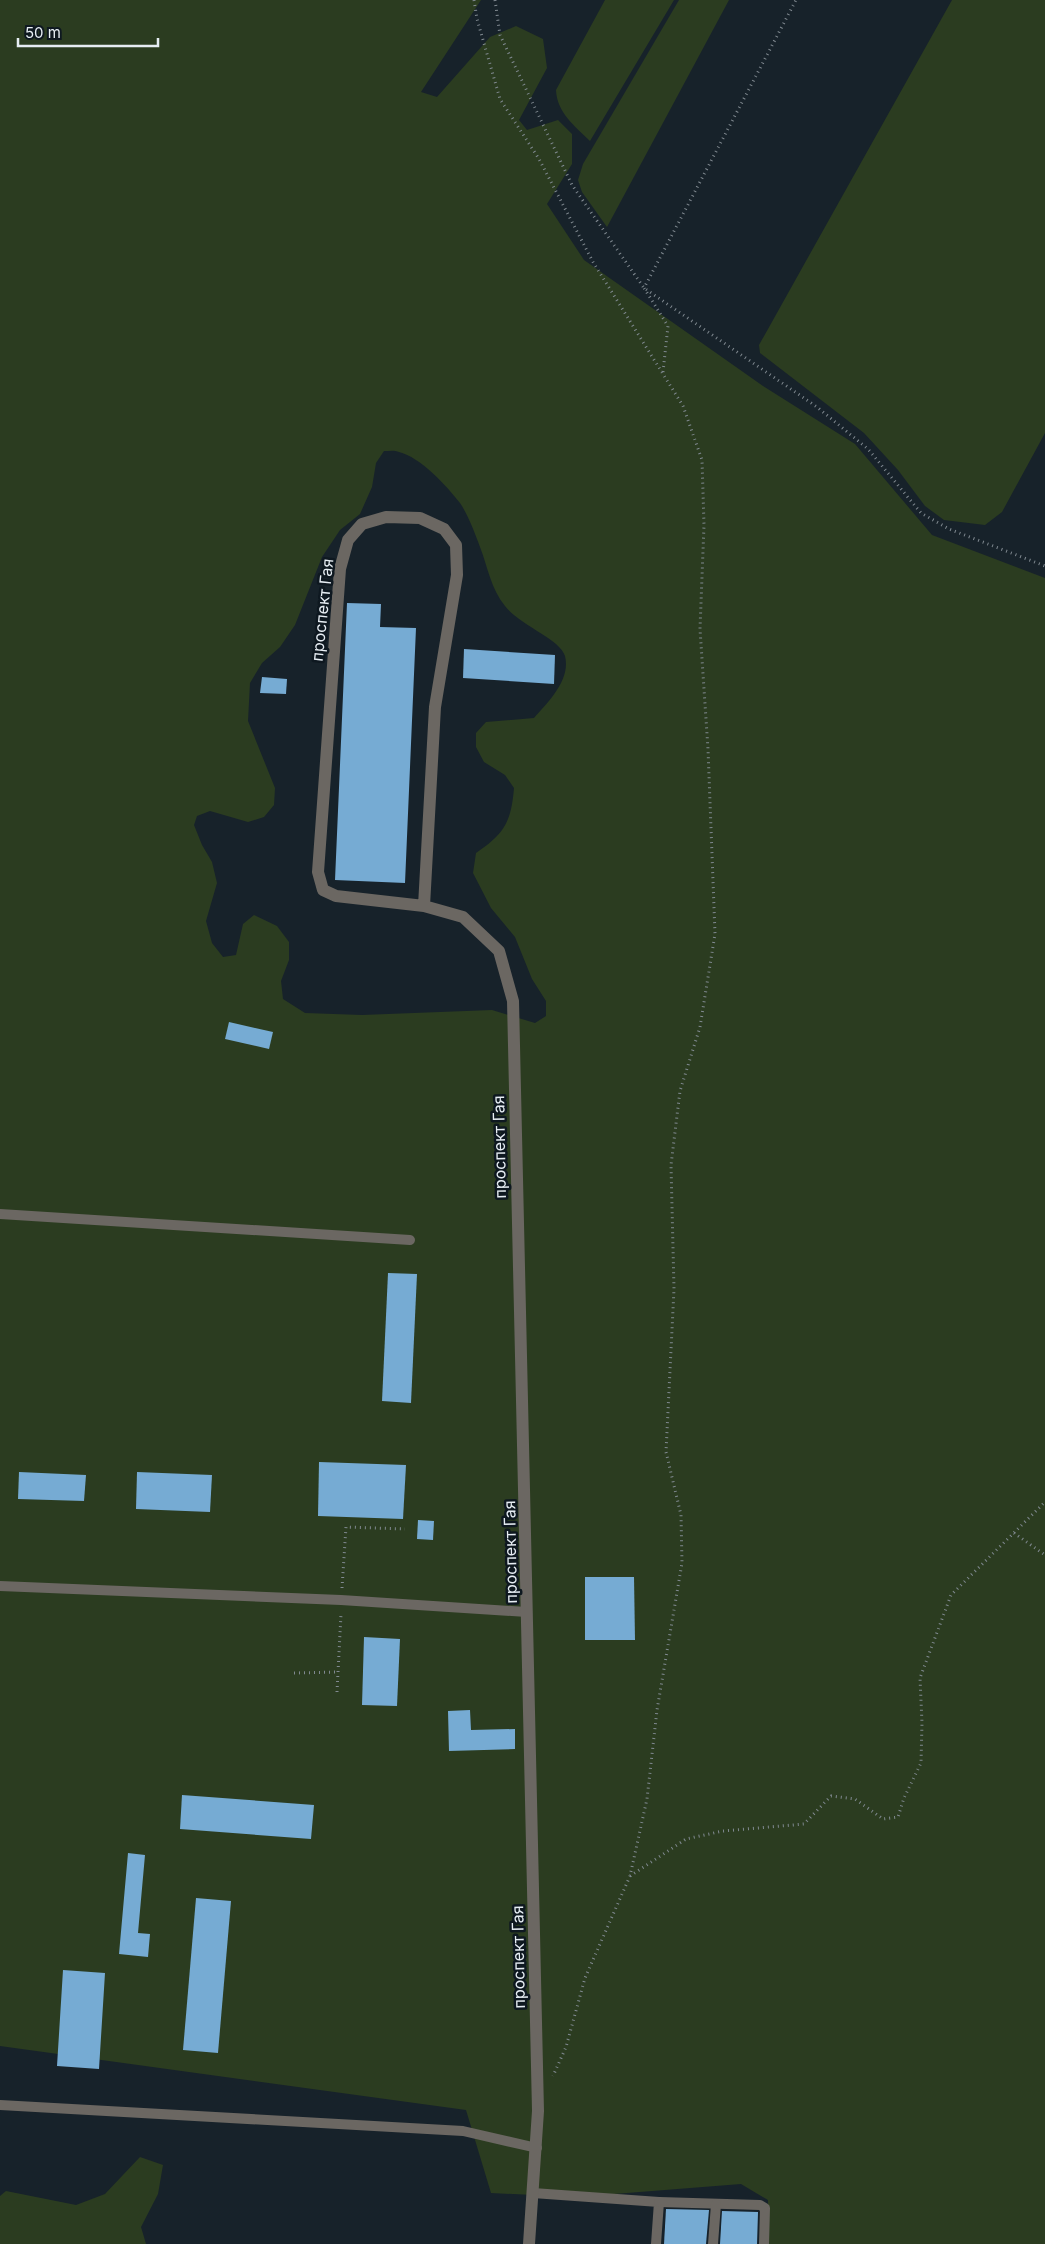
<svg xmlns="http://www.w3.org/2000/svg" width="1045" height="2244" font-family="Inter,sans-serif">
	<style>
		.green { fill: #2b3c20; fill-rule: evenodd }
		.building { fill: #76abd3 }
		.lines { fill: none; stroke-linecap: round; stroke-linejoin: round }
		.path { stroke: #818a91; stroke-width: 3; stroke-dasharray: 1 4; stroke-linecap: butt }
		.service { stroke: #6b6762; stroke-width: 10 }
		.minor { stroke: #6b6762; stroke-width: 12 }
		.labels { text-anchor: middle; stroke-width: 5; stroke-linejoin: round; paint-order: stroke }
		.street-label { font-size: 16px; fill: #e6edf3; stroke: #0e1820 }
	</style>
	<rect width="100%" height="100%" fill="#17222a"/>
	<g class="green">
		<path d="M0,0H481L421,92L437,97L490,37L516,26L543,39L547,68L519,120L527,130L558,120L572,134V164L547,204L584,260L763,386L855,444L932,535L1045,578V2244H768V2200L741,2184L576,2197L491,2193L466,2110L0,2046ZM384,451C389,451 395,450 399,452C420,457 447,486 460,503C468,515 475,533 480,547C488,568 491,589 505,606C519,625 560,639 565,656C571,680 548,702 534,718L486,722L476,733V747L484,762L505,775L514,788C511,823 504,834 476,853L473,873L491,908L515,937L532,979L546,1001V1016L535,1023L492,1010L362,1015L305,1013L283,999L281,981L289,960V942L277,926L254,915L243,924L236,955L223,957L212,943L206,921L217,883L212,862L202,845L194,825L197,816L210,811L248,822L264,817L274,805L275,788L248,721L250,683L262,663L280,647L295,625L322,557L340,530L360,514L372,487L376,463Z"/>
		<path d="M605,0H674L590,141C575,126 557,113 556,90Z"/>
		<polygon points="679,0 729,0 607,227 582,192 578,180 583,164"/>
		<polygon points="952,0 1045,0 1045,433 1002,512 985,525 944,520 925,506 898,470 864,433 760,353 759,345"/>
		<polygon points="140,2157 163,2165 158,2194 141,2227 146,2244 0,2244 0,2196 6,2191 76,2205 105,2194"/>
	</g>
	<g class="building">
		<polygon points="347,603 381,604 380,627 416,628 405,883 335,880"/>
		<polygon points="464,649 555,655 554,684 463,678"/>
		<polygon points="262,677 287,679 286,694 260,693"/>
		<polygon points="229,1022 273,1032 269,1049 225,1039"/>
		<polygon points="388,1273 417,1274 411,1403 382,1401"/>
		<polygon points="319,1462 406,1465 403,1519 318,1516"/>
		<polygon points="19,1472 86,1475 84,1501 18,1499"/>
		<polygon points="137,1472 212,1475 210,1512 136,1509"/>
		<polygon points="418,1520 434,1521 433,1540 417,1539"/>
		<polygon points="585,1577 634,1577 635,1640 585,1640"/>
		<polygon points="364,1637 400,1639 397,1706 362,1705"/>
		<polygon points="470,1710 471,1730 515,1729 515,1749 449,1751 448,1711"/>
		<polygon points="182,1795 314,1805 311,1839 180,1829"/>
		<polygon points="128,1853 145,1855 138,1933 150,1934 148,1957 119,1954"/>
		<polygon points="196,1898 231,1901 218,2053 183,2050"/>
		<polygon points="63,1970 105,1973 99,2069 57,2066"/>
		<polygon points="666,2209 709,2210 706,2244 664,2244"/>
		<polygon points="722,2211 758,2212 757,2244 720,2244"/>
	</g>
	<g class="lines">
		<g class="path">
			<polyline points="474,0 477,19 500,99 539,159 593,262 683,406 702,460 704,525 700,629 708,749 715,934 700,1027 680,1091 671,1165 674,1289 666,1452 681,1515 682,1563 657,1710 647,1799 630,1876 585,1978 566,2047 553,2076"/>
			<polyline points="495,0 500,35 572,185 644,288 817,407 868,449 921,513 949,529 1045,566"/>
			<polyline points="663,372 668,326 644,288 796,0"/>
			<polyline points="1014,1533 1045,1555"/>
			<polyline points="342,1588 346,1527 405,1529"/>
			<polyline points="294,1673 338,1672"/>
			<polyline points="337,1692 341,1614"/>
			<polyline points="630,1876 686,1839 723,1831 804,1824 831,1796 855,1799 883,1819 898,1817 904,1798 921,1763 922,1723 920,1678 951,1595 1045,1502"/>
		</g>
		<g class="service">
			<polyline points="0,1214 410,1240"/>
			<polyline points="0,1586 341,1600 527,1612"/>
			<polyline points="0,2105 463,2131 537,2148"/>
			<polyline points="533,2193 659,2202 656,2244"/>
			<polyline points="659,2202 760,2205 765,2208 764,2244"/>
			<polyline points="713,2244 716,2204"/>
		</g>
		<polyline class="minor" points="424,906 435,707 457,575 456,545 444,529 420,518 386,517 362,524 348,540 340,569 318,872 323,890 336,896 424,906 463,917 499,951 513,1001 538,2111 529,2244"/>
	</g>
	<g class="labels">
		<g class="street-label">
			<text transform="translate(322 610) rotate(-84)" y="6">проспект Гая</text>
			<text transform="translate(499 1147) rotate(-91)" y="6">проспект Гая</text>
			<text transform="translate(510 1552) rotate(-91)" y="6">проспект Гая</text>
			<text transform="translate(518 1957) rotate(-91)" y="6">проспект Гая</text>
		</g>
	</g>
	<path d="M18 38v8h140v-8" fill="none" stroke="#e6edf3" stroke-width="2.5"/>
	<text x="25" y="38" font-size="15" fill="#e6edf3" stroke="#0e1820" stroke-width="4" paint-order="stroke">50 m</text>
</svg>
